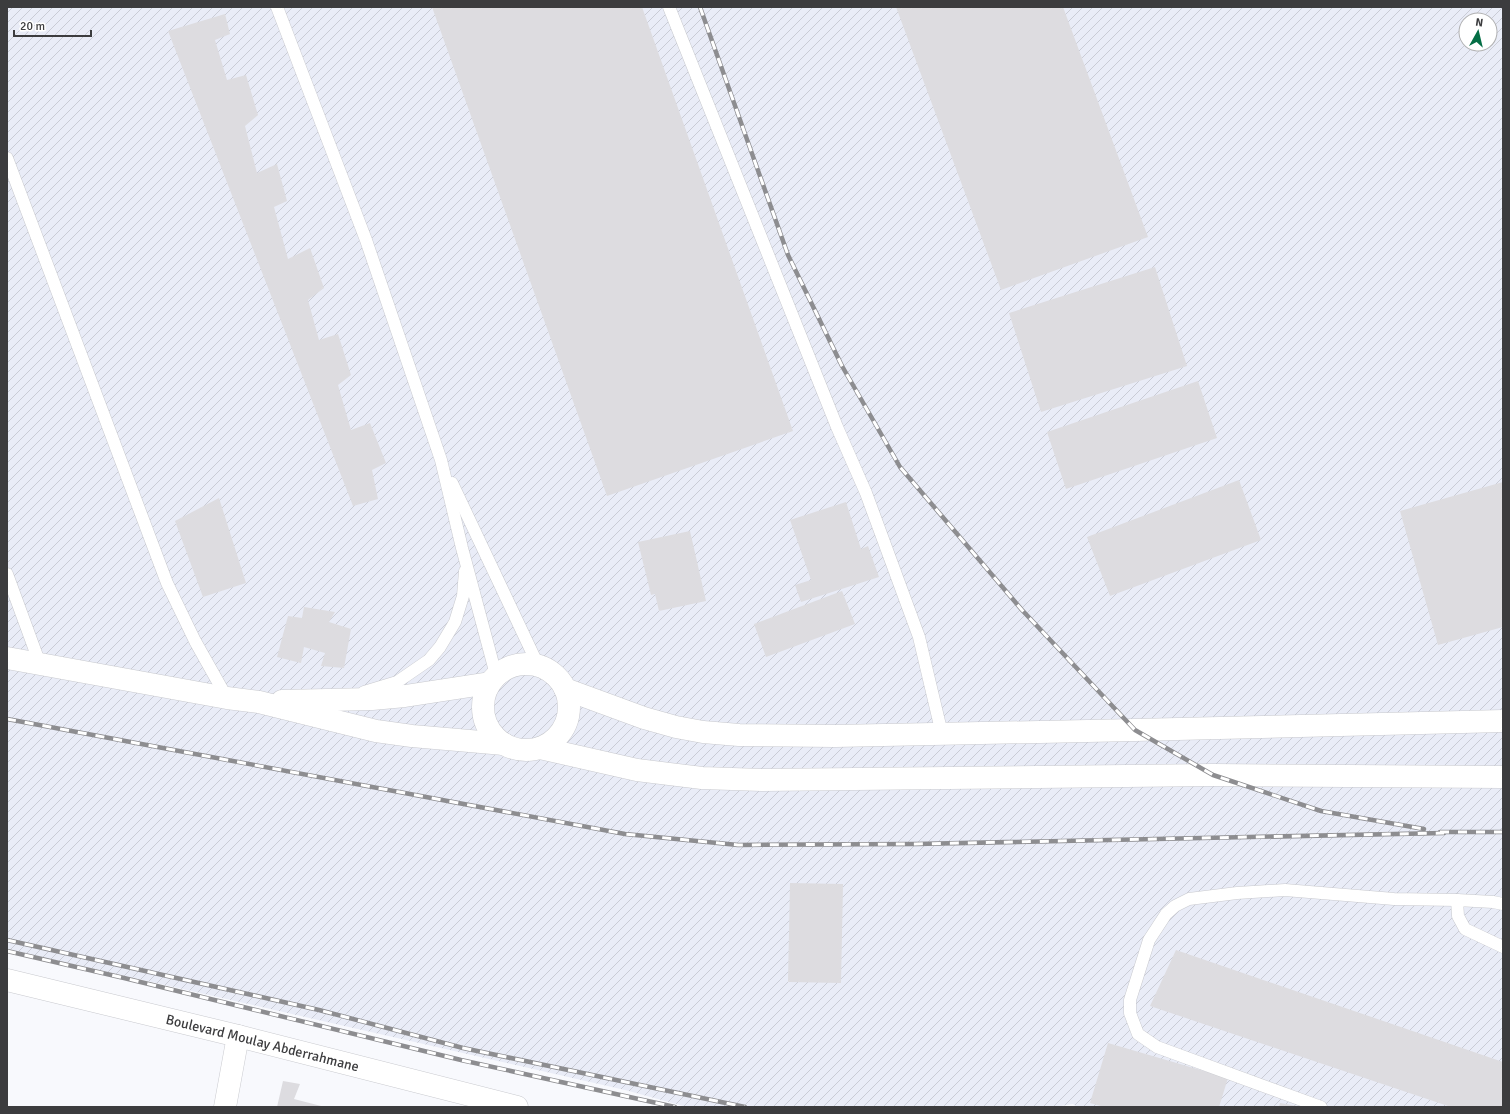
<svg xmlns="http://www.w3.org/2000/svg" width="1510" height="1114" font-family="Signika,sans-serif">
	<style>
		.industrial { fill: url(#industrial-furrows); fill-rule: evenodd }
		.building { fill: #dddce0 }
		.lines { fill: none; stroke-linecap: round; stroke-linejoin: round }
		.lane-casing { stroke: #c9cacf; stroke-width: 13 }
		.street-casing { stroke: #c9cacf; stroke-width: 23 }
		.lane { stroke: #fff; stroke-width: 12 }
		.street { stroke: #fff; stroke-width: 22 }
		.rail-casing { stroke: #8d8d90; stroke-width: 4.5 }
		.rail { stroke: #fff; stroke-width: 3; stroke-dasharray: 9; stroke-linecap: butt }
		.labels { text-anchor: middle; stroke-width: 3.5; stroke-linejoin: round; paint-order: stroke }
		.street-label { font-size: 14px; fill: #3c3c3e; stroke: #fff }
	</style>
	<defs>
		<pattern id="industrial-furrows" width="10" height="10" patternUnits="userSpaceOnUse"><rect width="10" height="10" fill="#e9ecf7"/><path d="M-1 1l2-2M0 10L10 0M9 11l2-2" fill="none" stroke="#c9cbd5"/></pattern>
	</defs>
	<rect width="100%" height="100%" fill="#f8f9fd"/>
	<path class="industrial" d="M7,7H1503V1107H1077L1073,1104L1055,1107H687L625,1090L7,949ZM1466,20H1490V44H1466Z"/>
	<g class="building">
		<polygon points="432,7 642,7 793,431 607,496"/>
		<polygon points="896,7 1063,7 1148,237 1001,290"/>
		<polygon points="225,14 230,34 215,40 227,80 246,75 258,115 245,126 257,173 277,164 287,201 274,207 288,259 310,248 324,288 308,300 319,340 338,334 351,375 338,385 351,430 370,423 386,463 372,470 378,499 353,506 168,31"/>
		<polygon points="1155,267 1187,366 1041,412 1009,313"/>
		<polygon points="1198,381 1217,438 1066,489 1047,432"/>
		<polygon points="1239,480 1261,540 1110,596 1087,537"/>
		<polygon points="1503,482 1503,627 1438,645 1400,511"/>
		<polygon points="219,498 246,583 203,597 175,521"/>
		<polygon points="846,502 861,549 868,546 879,577 801,602 795,585 811,580 790,520"/>
		<polygon points="690,531 706,601 659,611 655,594 651,595 638,542"/>
		<polygon points="842,591 855,624 766,657 754,624"/>
		<polygon points="304,607 335,612 329,622 351,629 344,668 321,666 325,653 304,647 301,663 277,657 288,616 302,618"/>
		<polygon points="790,883 843,884 841,983 788,982"/>
		<polygon points="1176,950 1503,1062 1503,1107 1451,1107 1150,1006"/>
		<polygon points="1108,1043 1228,1078 1219,1107 1104,1107 1090,1103"/>
		<polygon points="283,1081 300,1084 294,1099 325,1107 277,1107"/>
		<polygon points="1280,1103 1297,1106 1297,1107 1279,1107"/>
	</g>
	<g class="lines">
		<defs>
			<g id="lane">
				<polyline points="277,7 366,240 441,460 462,548 496,675"/>
				<polyline points="669,7 837,427 866,493 919,637 942,734"/>
				<polyline points="7,158 167,583 195,641 227,698"/>
				<polyline points="452,483 538,665"/>
				<polyline points="7,574 40,664"/>
				<polyline points="364,692 397,682 429,660 440,647 455,622 463,596 465,571"/>
				<polyline points="1503,904 1493,902 1457,900 1458,916 1465,929 1503,947"/>
				<polyline points="1321,1107 1157,1047 1138,1034 1130,1013 1130,1000 1149,940 1166,914 1175,906 1189,899 1237,893 1285,890 1394,899 1457,900"/>
			</g>
			<g id="street">
				<polyline points="7,658 227,698 259,702 376,731 412,736 504,744"/>
				<circle cx="526" cy="707" r="43"/>
				<polyline points="565,689 644,718 676,727 703,732 739,735 835,736 1135,730 1503,721"/>
				<polyline points="282,701 372,699 405,696 490,683"/>
				<polyline points="540,748 637,770 702,778 762,780 1213,775 1503,777"/>
				<path id="s1" d="M7,980L238,1036L517,1107"/>
				<polyline points="225,1107 238,1036"/>
			</g>
		</defs>
		<use href="#lane" class="lane-casing"/>
		<use href="#street" class="street-casing"/>
		<use href="#lane" class="lane"/>
		<use href="#street" class="street"/>
		<defs>
			<g id="rail">
				<polyline points="700,7 788,255 842,366 900,467 1022,610 1135,730 1213,775 1321,811 1424,829"/>
				<polyline points="7,719 625,834 738,845 916,844 1444,833"/>
				<polyline points="1440,832 1503,832"/>
				<polyline points="7,940 319,1010 463,1048 745,1107"/>
				<polyline points="7,951 124,978 461,1060 675,1107"/>
			</g>
		</defs>
		<use href="#rail" class="rail-casing"/>
		<use href="#rail" class="rail"/>
	</g>
	<g class="labels">
		<g class="street-label">
			<text dy="5" stroke="none"><textPath href="#s1" startOffset="263">Boulevard Moulay Abderrahmane</textPath></text>
		</g>
	</g>
	<rect width="1510" height="1114" fill="none" stroke="#3c3c3e" stroke-width="16"/>
	<g transform="translate(1478 32) rotate(8)"><circle r="19" fill="#ffffff" stroke="#b1b1b2"/>
	<path d="M0-3L7 15L0 10L-7 15Z" fill="#046e45"/>
	<text y="-6" font-size="11" font-weight="bold" text-anchor="middle" fill="#3c3c3e">N</text>
	</g>
	<path d="M14 30v6h77v-6" fill="none" stroke="#3c3c3e" stroke-width="2"/>
	<text x="20" y="30" font-size="12" fill="#3c3c3e" stroke="#ffffff" stroke-width="3" paint-order="stroke">20 m</text>
</svg>
